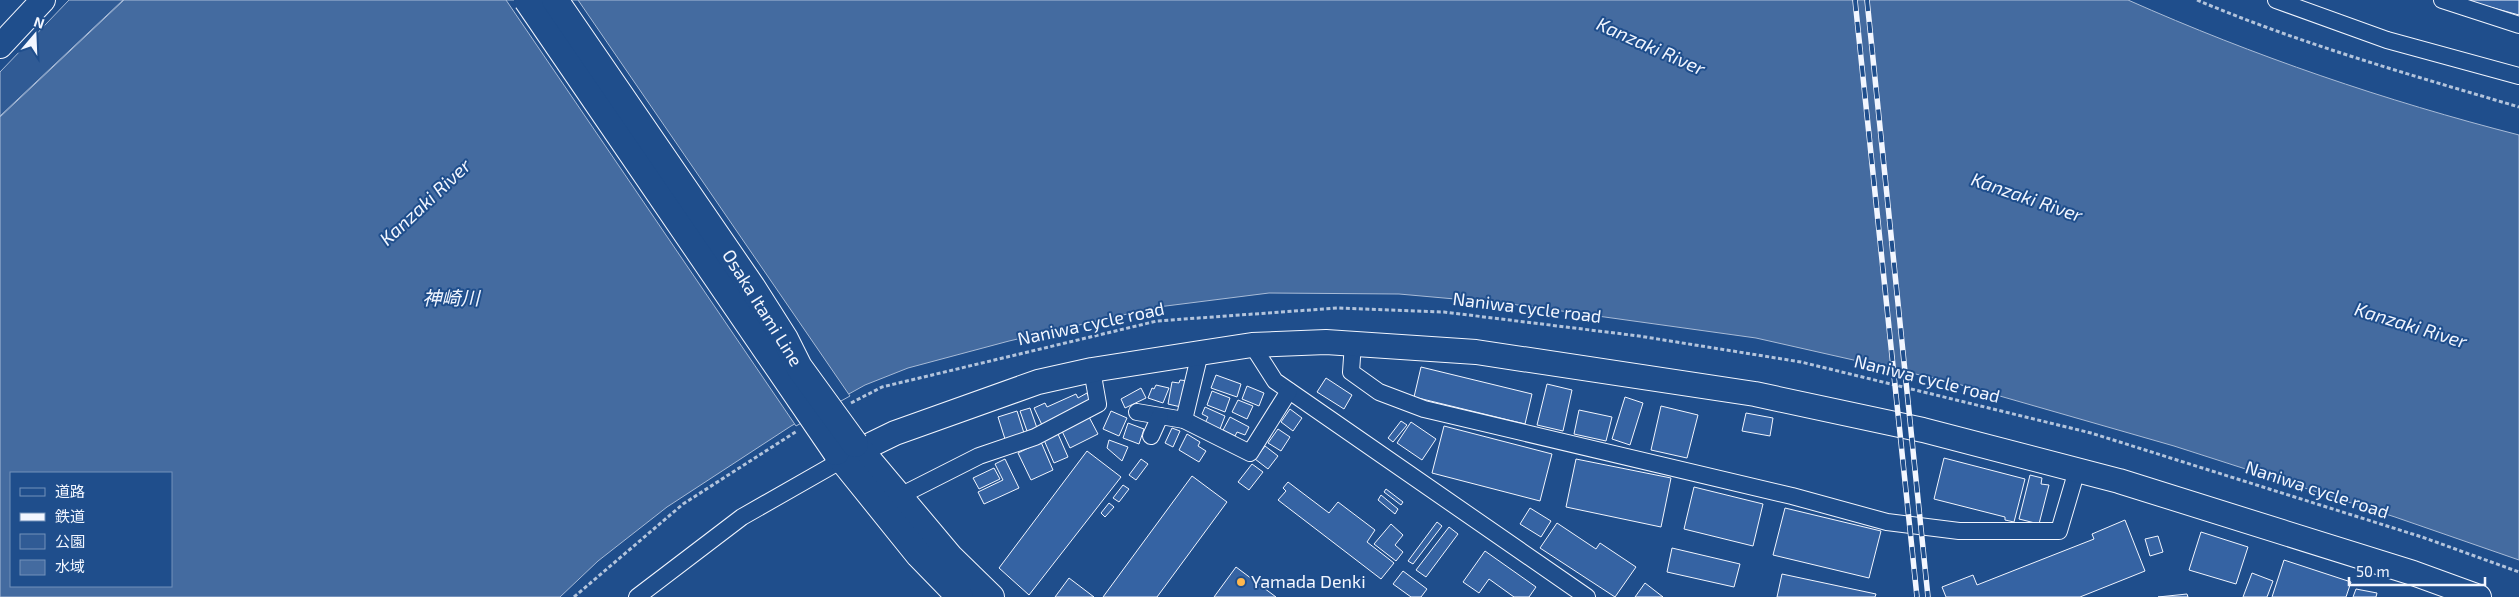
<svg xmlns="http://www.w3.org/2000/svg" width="2519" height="597" font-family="'Exo 2','Noto Sans JP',sans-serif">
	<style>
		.green { fill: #305b95; stroke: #a8bbd7 }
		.water { fill: #446ba0; stroke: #a8bbd7; fill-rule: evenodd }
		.pier { fill: #1f4e8c; stroke: #a8bbd7 }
		.building { fill: #3563a3; stroke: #f2f6ff }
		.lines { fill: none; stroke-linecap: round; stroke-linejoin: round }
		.street-casing { stroke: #f2f6ff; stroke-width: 18 }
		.secondary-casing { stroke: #f2f6ff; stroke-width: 26 }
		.primary-casing { stroke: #f2f6ff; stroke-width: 28 }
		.path { stroke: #b3c4dc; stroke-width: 3; stroke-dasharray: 4 2.5; stroke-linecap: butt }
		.street { stroke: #1f4e8c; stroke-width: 16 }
		.secondary { stroke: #1f4e8c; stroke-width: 24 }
		.primary { stroke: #1f4e8c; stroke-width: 26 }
		.rail-casing { stroke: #f2f6ff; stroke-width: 5.5 }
		.rail { stroke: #1f4e8c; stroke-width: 4; stroke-dasharray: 11; stroke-linecap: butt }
		.primary-bridge-casing { stroke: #f2f6ff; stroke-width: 28; stroke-linecap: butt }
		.primary-bridge { stroke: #1f4e8c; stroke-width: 26 }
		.poi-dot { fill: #ffb74d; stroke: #1f4e8c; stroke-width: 2 }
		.labels { text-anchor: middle; stroke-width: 4; stroke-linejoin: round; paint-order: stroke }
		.street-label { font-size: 18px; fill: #f2f6ff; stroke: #1f4e8c }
		.poi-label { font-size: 18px; fill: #f2f6ff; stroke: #1f4e8c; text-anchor: start }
		.water-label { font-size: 19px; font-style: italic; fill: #f2f6ff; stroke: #1f4e8c }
	</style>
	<rect width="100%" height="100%" fill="#1f4e8c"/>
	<polygon class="green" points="69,0 123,0 0,116 0,72"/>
	<path class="water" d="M124,0H2128C2254,56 2386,101 2519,135V560L2395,517L2174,446L1951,382L1756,338L1511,304L1399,294L1269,293L1158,307L1009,341L908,368L865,385L791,426L667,507L598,561L560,597H0V117ZM11,473H171V586H11Z"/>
	<polygon class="pier" points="506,0 578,0 850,396 796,426"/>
	<g class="building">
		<polygon points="2464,0 2519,0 2519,15"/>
		<polygon points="1421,367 1532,394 1525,424 1414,397"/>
		<polygon points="1216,375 1241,384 1237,397 1211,388"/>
		<polygon points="1326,378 1352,395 1344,409 1317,392"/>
		<polygon points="1180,380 1189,381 1181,407 1168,404 1172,382 1179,383"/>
		<polygon points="1547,384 1572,390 1563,431 1537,425"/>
		<polygon points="1156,385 1169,388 1163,403 1148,398 1152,388 1154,389"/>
		<polygon points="1247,386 1264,393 1259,406 1242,399"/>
		<polygon points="1141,388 1146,398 1125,408 1121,399"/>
		<polygon points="1212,391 1230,398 1225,412 1207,405"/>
		<polygon points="1087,393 1091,402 1042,425 1034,408 1045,403 1047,407 1076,394 1078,398"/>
		<polygon points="1625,397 1643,403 1630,445 1612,439"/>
		<polygon points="1238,400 1253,406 1247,419 1232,412"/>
		<polygon points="1661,406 1698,415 1687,458 1651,450"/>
		<polygon points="1205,407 1225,416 1220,429 1205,423 1208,417 1202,414"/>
		<polygon points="1030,408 1037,428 1027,431 1020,411"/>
		<polygon points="1290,409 1302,418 1293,431 1281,422"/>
		<polygon points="1579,410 1612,417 1606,441 1574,434"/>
		<polygon points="1017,411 1024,433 1005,439 998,417"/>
		<polygon points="1111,411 1127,418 1119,436 1103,429"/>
		<polygon points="1746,413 1773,418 1770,436 1742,431"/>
		<polygon points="1088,415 1098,434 1070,448 1061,429"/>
		<polygon points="1230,417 1249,427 1245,435 1237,432 1235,436 1223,430"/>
		<polygon points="1401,421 1407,425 1393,442 1388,438"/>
		<polygon points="1411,422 1436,439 1422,460 1397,443"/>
		<polygon points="1128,423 1144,429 1139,444 1123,438"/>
		<polygon points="1444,426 1552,454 1540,501 1432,473"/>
		<polygon points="1172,428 1180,431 1173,447 1165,443"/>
		<polygon points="1278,429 1290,437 1281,451 1268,443"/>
		<polygon points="1058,434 1068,457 1054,463 1044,440"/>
		<polygon points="1187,434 1200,442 1198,446 1206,451 1199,462 1179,450"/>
		<polygon points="1109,440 1128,447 1122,461 1107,448"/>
		<polygon points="1041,442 1053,470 1031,480 1018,453"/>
		<polygon points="1265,446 1278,456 1268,469 1255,459"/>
		<polygon points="1087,451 1121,477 1029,595 999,568"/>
		<polygon points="1944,458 2025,479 2014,522 2005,520 2005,517 1934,499"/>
		<polygon points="1005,459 1019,488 984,504 978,492 1003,480 995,464"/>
		<polygon points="1141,459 1148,464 1136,480 1129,475"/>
		<polygon points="1576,459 1671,478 1661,527 1566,507"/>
		<polygon points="1252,464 1263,472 1249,490 1238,482"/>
		<polygon points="994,468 1000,479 979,489 973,478"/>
		<polygon points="2030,475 2042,478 2041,484 2049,485 2039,524 2019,519"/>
		<polygon points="1192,476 1227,502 1157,597 1103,597"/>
		<polygon points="1288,482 1329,513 1338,502 1375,530 1367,542 1394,563 1381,579 1278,500 1286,491 1283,488"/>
		<polygon points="1123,485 1129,489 1119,502 1113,498"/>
		<polygon points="1694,487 1763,504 1753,546 1684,529"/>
		<polygon points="1386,489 1403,502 1401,505 1384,492"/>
		<polygon points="1381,495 1398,509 1395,514 1378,500"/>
		<polygon points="1109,503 1114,507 1105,517 1101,513"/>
		<polygon points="1530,508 1551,521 1541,537 1520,524"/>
		<polygon points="1785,508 1881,531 1869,578 1773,555"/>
		<polygon points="2125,520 2145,571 2080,597 1946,597 1942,587 1973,575 1977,585 2094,539 2092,534"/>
		<polygon points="1437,522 1442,526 1413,564 1408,561"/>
		<polygon points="1557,523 1596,549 1600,543 1636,567 1615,597 1540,548"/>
		<polygon points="1391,524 1403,535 1395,545 1403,552 1396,561 1374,544"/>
		<polygon points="1449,527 1458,534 1426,577 1416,570"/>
		<polygon points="2201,532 2248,547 2236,584 2189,570"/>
		<polygon points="2158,536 2163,552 2150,556 2145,539"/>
		<polygon points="1672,548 1740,564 1734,587 1667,572"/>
		<polygon points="1485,551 1536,587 1529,597 1514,597 1489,579 1479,593 1463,582"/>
		<polygon points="2284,560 2351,582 2346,597 2272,597"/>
		<polygon points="1236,567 1276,597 1214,597"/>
		<polygon points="1403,571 1427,589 1421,597 1411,597 1393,584"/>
		<polygon points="2252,573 2273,581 2267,597 2243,597"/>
		<polygon points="1782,574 1876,594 1875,597 1777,597"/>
		<polygon points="1069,578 1094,597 1055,597"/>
		<polygon points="1645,583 1663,597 1635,597"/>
		<polygon points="2356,589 2377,593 2376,597 2353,597"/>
		<polygon points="2187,594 2188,597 2158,597"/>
	</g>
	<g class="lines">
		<defs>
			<g id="street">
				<polyline points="2276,0 2387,40 2519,76"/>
				<polyline points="2442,0 2519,25"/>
				<polyline points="1353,343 1351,372 1379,392 1424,409 1792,496 1887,522 1959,531 2059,531 2077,470"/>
				<polyline points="1252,345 1275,381 1587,597"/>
				<polyline points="1137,412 1184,420 1250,453 1289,391"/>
				<polyline points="1184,420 1200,353"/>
				<polyline points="1151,436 1160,416"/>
				<polyline points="898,497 979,456 1035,437 1098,404 1092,370"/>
				<polyline points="637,597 742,517 849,456"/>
			</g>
			<g id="secondary">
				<polyline points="0,46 43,0"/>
				<polyline points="860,450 895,433 1038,382 1092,370 1200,353 1252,345 1326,342 1476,352 1755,394 1923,430 2119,481 2413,573 2479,597"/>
			</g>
			<g id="primary">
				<polyline points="855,444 950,557 991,597"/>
				<polyline points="836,452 919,555 960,597"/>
			</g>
		</defs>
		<use href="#street" class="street-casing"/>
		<use href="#secondary" class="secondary-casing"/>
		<use href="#primary" class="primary-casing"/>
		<g class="path">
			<path d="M2197,0C2301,44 2411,75 2519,107"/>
			<polyline points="851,403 882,387 1157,321 1337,308 1444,312 1639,336 1801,362 2091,433 2422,537 2519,572"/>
			<polyline points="574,597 683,504 797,431"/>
		</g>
		<use href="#street" class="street"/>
		<use href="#secondary" class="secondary"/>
		<use href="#primary" class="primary"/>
		<defs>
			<g id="rail">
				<polyline points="1855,0 1917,597"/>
				<polyline points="1867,0 1928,597"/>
			</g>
		</defs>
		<use href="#rail" class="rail-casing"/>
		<use href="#rail" class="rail"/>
		<defs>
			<g id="primary-bridge">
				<polyline points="527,0 836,452"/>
				<polyline points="555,0 752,287 785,339 799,367 855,444"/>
			</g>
		</defs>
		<use href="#primary-bridge" class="primary-bridge-casing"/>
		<use href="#primary-bridge" class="primary-bridge"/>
	</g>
	<circle class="poi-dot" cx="1241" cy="582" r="5"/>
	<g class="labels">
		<g class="street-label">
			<text transform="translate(762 308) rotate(58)" y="6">Osaka Itami Line</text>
			<text transform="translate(1527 308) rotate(7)" y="6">Naniwa cycle road</text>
			<text transform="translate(1091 324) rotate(-12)" y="6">Naniwa cycle road</text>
			<text transform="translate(1927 379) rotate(14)" y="6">Naniwa cycle road</text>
			<text transform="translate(2317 490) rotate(18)" y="6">Naniwa cycle road</text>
		</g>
		<g class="poi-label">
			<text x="1251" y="588">Yamada Denki</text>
		</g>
		<g class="water-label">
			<text transform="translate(1651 46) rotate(24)" y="7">Kanzaki River</text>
			<text transform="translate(2027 197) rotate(19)" y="7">Kanzaki River</text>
			<text transform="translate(425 202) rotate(-43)" y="7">Kanzaki River</text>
			<text x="451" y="305">神崎川</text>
			<text transform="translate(2411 325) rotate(17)" y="7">Kanzaki River</text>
		</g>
	</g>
	<rect x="10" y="472" width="162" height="115" fill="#1f4e8c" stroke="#7391ba"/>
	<rect x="20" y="488" width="25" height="8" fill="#1f4e8c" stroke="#7391ba"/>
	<text x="55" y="497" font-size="15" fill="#f2f6ff">道路</text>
	<rect x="20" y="513" width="25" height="8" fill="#f2f6ff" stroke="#7391ba"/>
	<text x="55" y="522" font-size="15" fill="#f2f6ff">鉄道</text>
	<rect x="20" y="534" width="25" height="15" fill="#305b95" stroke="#7391ba"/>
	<text x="55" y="547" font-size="15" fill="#f2f6ff">公園</text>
	<rect x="20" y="560" width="25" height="15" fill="#446ba0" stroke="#7391ba"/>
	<text x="55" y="572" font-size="15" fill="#f2f6ff">水域</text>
	<g transform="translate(35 35) rotate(19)" stroke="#1f4e8c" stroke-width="4" paint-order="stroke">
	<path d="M0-4L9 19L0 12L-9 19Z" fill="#f2f6ff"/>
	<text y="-8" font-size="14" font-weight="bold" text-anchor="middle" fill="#f2f6ff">N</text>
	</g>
	<path d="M2349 577v8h136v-8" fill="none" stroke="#f2f6ff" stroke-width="2.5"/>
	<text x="2356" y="577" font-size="15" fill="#f2f6ff" stroke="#1f4e8c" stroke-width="4" paint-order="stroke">50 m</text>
</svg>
